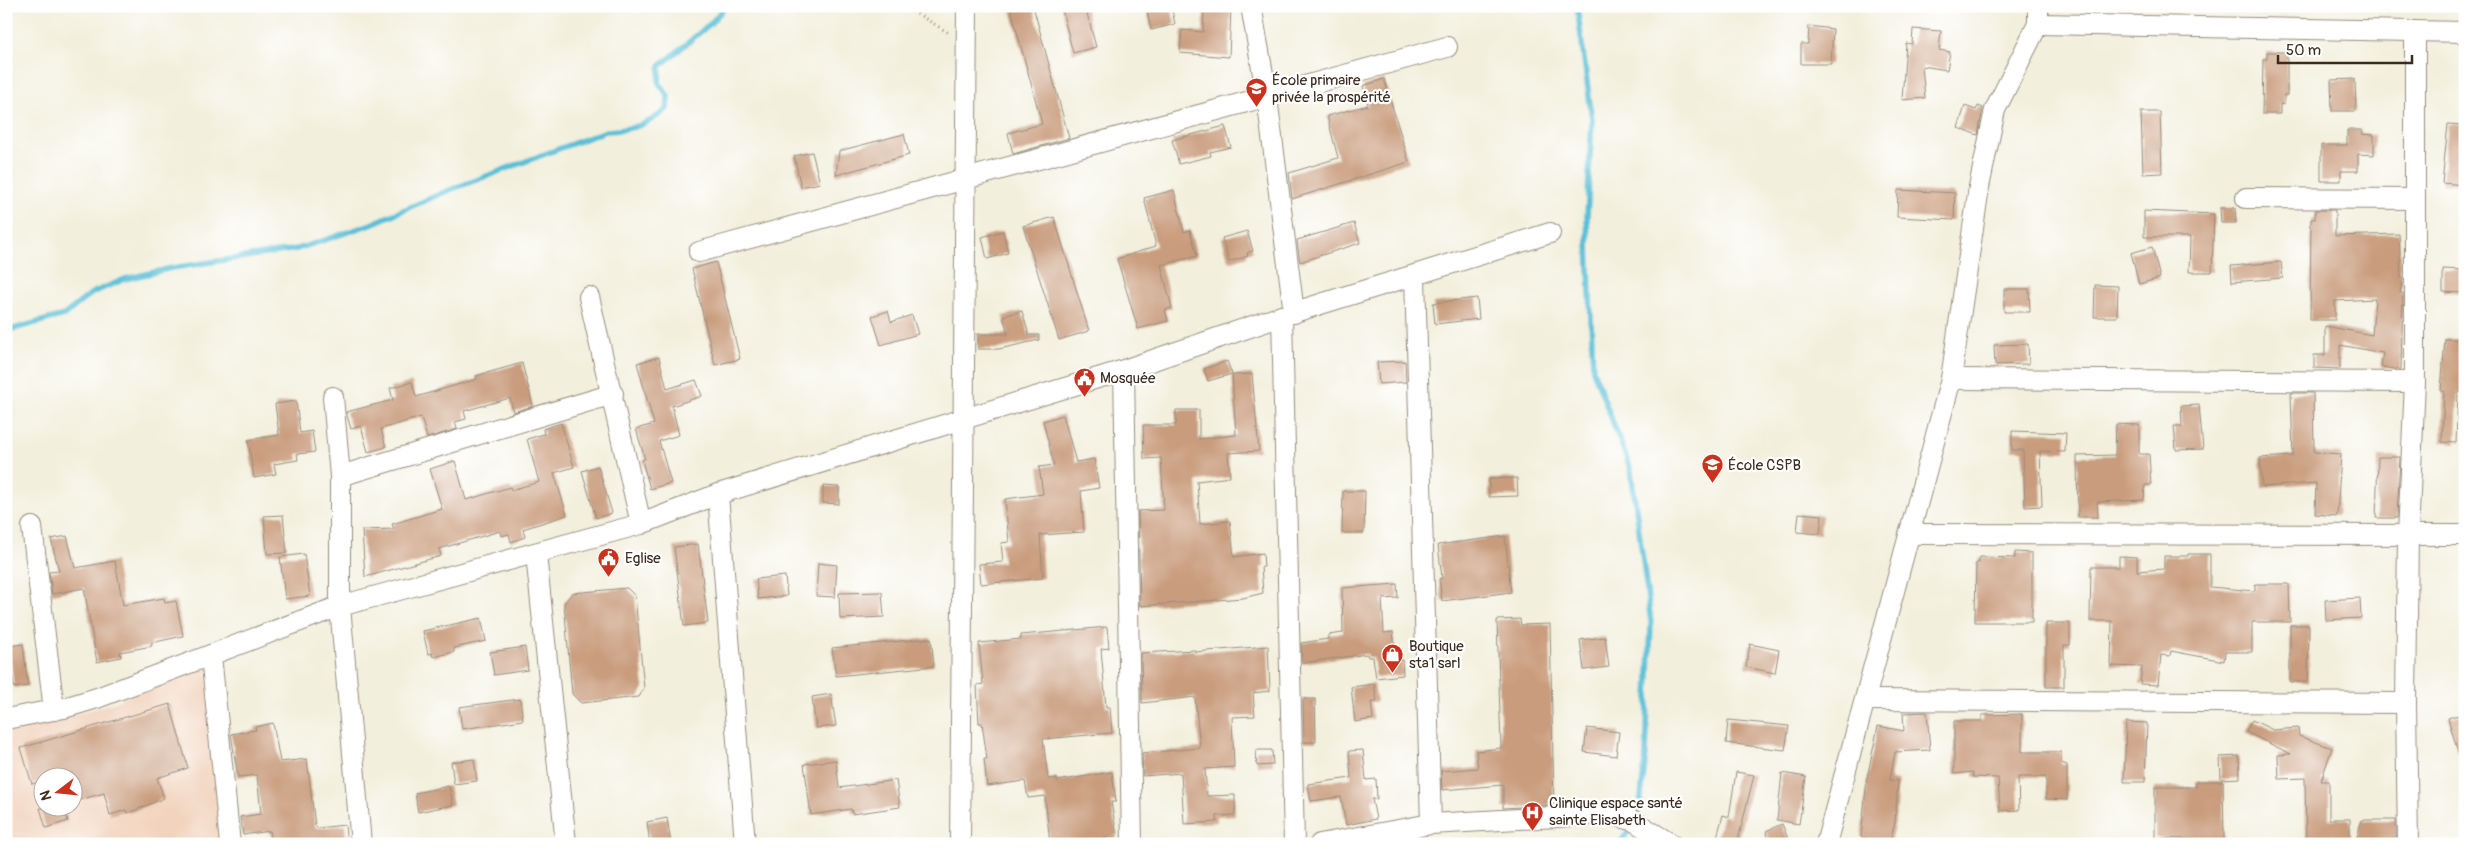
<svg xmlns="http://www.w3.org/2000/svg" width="2471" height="850" font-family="Pangolin,sans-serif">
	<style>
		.built { fill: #f2d4be; fill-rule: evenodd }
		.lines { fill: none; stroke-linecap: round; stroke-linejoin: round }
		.stream { stroke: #5abfd7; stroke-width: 5.5 }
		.building { fill: #c99c7d }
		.street-casing { stroke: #968c7d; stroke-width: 22 }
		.path { stroke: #968c7d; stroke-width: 3; stroke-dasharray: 1 4; stroke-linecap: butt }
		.street { stroke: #fff; stroke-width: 20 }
		.labels { text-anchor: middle; stroke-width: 4.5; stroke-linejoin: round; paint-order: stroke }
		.poi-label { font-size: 15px; fill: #3b2a1e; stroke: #fff; text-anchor: start }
	</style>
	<rect width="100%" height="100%" fill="#fff"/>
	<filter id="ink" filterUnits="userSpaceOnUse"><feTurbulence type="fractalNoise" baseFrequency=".02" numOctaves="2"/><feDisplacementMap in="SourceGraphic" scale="10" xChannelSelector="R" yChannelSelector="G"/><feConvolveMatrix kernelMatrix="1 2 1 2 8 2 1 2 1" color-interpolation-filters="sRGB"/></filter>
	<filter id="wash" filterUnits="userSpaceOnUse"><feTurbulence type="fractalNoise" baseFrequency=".0096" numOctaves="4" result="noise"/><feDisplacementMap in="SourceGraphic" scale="20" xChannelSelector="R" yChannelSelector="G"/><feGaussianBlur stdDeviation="1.12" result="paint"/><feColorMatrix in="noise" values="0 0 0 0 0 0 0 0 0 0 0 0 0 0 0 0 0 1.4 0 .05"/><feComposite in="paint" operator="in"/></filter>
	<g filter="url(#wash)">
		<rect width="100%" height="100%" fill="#f2efdc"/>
		<path class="built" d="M206,662L225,844H6V728L51,721L113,703ZM42,778H72V808H42Z"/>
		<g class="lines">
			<g class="stream">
				<polyline points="1577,6 1592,119 1587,217 1593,370 1631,470 1651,622 1646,754 1640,805 1626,835 1619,844"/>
				<path d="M6,331L64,315L92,293L125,279L172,268L297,249L334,237L371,224L447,191L606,131C631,130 648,125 667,109L668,96L659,83L660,66L710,24L726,6"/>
			</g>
		</g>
		<g id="blocks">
			<g class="building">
				<polygon points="1010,6 1033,6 1069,138 1013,154 1008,133 1042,124"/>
				<polygon points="1061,6 1085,6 1096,47 1073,53"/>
				<polygon points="1146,6 1171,6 1175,24 1151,30"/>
				<polygon points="1204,6 1231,7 1229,57 1180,53 1182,30 1203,32"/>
				<polygon points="1809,26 1833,29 1831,64 1801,64 1801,44 1808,44"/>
				<polygon points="1913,29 1941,31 1939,50 1950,52 1947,70 1922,66 1925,98 1902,100 1906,43 1912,44"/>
				<polygon points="2267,52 2287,52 2287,95 2284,95 2284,105 2280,104 2280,114 2262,114 2263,59 2267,59"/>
				<polygon points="1384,79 1409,162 1292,199 1289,173 1338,158 1327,116 1368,105 1363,86"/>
				<polygon points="2355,79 2356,111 2332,111 2331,80"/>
				<polygon points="1965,106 1976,110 1978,106 1983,108 1978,135 1958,128"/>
				<polygon points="2141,112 2160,112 2162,173 2143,174"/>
				<polygon points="2448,124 2465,125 2465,185 2442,183"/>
				<polygon points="1225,126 1231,147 1210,152 1211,156 1179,164 1172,140"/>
				<polygon points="2347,130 2362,130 2362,134 2374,135 2374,155 2358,154 2358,171 2341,171 2341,181 2321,181 2321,145 2347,145"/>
				<polygon points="904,134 909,155 836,175 839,151"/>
				<polygon points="812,152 820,183 801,187 794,156"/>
				<polygon points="1174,190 1184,232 1190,230 1197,256 1161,265 1172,308 1165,310 1168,321 1138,329 1117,259 1156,246 1144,198"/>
				<polygon points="1898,190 1955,193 1954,220 1897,217"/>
				<polygon points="2220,208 2235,208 2236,223 2221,223"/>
				<polygon points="2315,210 2335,210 2335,236 2399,234 2401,278 2403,279 2400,293 2403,293 2401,370 2381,367 2383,353 2340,345 2340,369 2314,368 2314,355 2325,355 2325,326 2372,335 2375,299 2335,301 2335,320 2310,320 2311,219 2315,219"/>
				<polygon points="2144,211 2214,214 2212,272 2189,272 2190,237 2144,237"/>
				<polygon points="1054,217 1089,331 1059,340 1023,226"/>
				<polygon points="1354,223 1360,243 1300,262 1297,240"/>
				<polygon points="1003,231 1008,253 987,259 982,237"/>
				<polygon points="1247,231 1253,251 1247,253 1248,256 1229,262 1222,238"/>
				<polygon points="2152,247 2160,278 2139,284 2131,253"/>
				<polygon points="716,262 740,359 715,365 692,269"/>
				<polygon points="2281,262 2283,278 2232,282 2231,266"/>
				<polygon points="2443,269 2465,270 2465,293 2443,292"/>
				<polygon points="2095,285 2118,286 2117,317 2094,317"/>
				<polygon points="2004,289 2029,289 2030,312 2004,312"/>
				<polygon points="1477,298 1479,319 1435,324 1433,303"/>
				<polygon points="888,311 891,322 912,315 918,334 881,345 872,316"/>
				<polygon points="1022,311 1029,335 1039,335 1039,340 999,349 978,349 978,334 1008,334 1003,316"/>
				<polygon points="2445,339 2465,339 2465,392 2458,392 2456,443 2442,442 2444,391 2441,391"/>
				<polygon points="2028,344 2029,364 1995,365 1994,345"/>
				<polygon points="659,357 667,389 696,380 702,396 672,406 679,435 659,441 671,483 650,489 642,460 645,459 636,429 654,424 637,363"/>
				<polygon points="1227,361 1232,374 1208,381 1204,369"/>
				<polygon points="1405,361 1406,382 1379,384 1377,362"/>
				<polygon points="522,363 533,406 513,412 510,398 464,411 466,419 455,422 457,429 427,438 421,417 381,429 386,447 368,452 361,426 351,429 346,412 393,400 390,388 412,382 416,397 477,379 476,376"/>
				<polygon points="1252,374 1259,451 1228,453 1230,477 1197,481 1200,524 1230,521 1234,557 1263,553 1264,567 1261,567 1263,593 1243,598 1140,606 1138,511 1164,510 1161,458 1144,459 1143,425 1176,425 1176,410 1199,410 1199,439 1236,435 1232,375"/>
				<polygon points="2291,393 2313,393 2314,452 2341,454 2337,516 2315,514 2316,483 2262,487 2260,458 2293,456"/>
				<polygon points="296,401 300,433 312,431 315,452 297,454 298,460 274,464 276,474 254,478 248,440 279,435 275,404"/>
				<polygon points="2199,405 2203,449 2176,450 2174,426 2182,426 2181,406"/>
				<polygon points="1063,415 1076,462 1094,459 1099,488 1081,491 1084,532 1040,535 1043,578 981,584 979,564 1003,562 1001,543 1009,542 1005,499 1043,494 1039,467 1054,465 1043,421"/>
				<polygon points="561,423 574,467 554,473 567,515 523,529 525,537 511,542 509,534 501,536 500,531 439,549 441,556 365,577 362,530 394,529 392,524 442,509 430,469 455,461 466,500 510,487 511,490 539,482 527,439 544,434 543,429"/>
				<polygon points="2116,424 2139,425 2139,454 2149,454 2151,485 2145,485 2144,500 2097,502 2098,517 2078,517 2077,456 2115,455"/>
				<polygon points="2012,431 2066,433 2065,452 2040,451 2042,506 2025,507 2023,450 2012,450"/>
				<polygon points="2378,457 2400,457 2397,518 2376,518"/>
				<polygon points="598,466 612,513 596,518 582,471"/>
				<polygon points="1517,478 1518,496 1489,497 1489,479"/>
				<polygon points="823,486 839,487 839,504 823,503"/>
				<polygon points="1343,491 1365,491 1364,533 1342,533"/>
				<polygon points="1799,513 1822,515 1820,534 1797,532"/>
				<polygon points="283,515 287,553 267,554 264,516"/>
				<polygon points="67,536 75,568 115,561 123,605 164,598 165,603 176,601 183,636 151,643 152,646 120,652 121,657 97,662 84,588 52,594 49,572 59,571 51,539"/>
				<polygon points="1505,536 1511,592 1442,601 1439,579 1442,578 1438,545"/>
				<polygon points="698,544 708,623 684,626 674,547"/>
				<polygon points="2015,552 2032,553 2032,622 1975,622 1976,563 1979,563 1979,557 2015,558"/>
				<polygon points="304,554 310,596 285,599 280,557"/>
				<polygon points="2188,554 2210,554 2210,587 2255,591 2255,584 2289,584 2290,622 2252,622 2252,652 2225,652 2224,661 2171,651 2170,656 2161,655 2158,685 2140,684 2142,667 2111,666 2112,621 2090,621 2091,567 2119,567 2119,556 2137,557 2137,571 2164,569 2164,556 2188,556"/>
				<polygon points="818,563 837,565 835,597 816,596"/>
				<polygon points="785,576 787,596 758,599 756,579"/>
				<polygon points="1397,584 1398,598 1382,599 1384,633 1393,632 1397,661 1402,660 1403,675 1376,678 1373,657 1368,657 1367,654 1302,663 1301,643 1328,639 1328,635 1343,633 1342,588"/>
				<polygon points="627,588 635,596 644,688 639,697 581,703 572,694 564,603 572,593"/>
				<polygon points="882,592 884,617 840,619 839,593"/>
				<polygon points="2360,598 2361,618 2326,620 2325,600"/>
				<polygon points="481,618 486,641 454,648 454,652 433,657 432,653 428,654 423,631"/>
				<polygon points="1520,619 1521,625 1550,624 1554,805 1503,808 1503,785 1442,790 1441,771 1478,768 1476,751 1501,748 1497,620"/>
				<polygon points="2046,623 2070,623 2070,645 2064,645 2064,687 2046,687"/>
				<polygon points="2290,625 2309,625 2308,682 2290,682"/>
				<polygon points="1107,627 1109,648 1101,649 1106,707 1110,707 1112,733 1043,739 1048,779 1057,778 1057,781 1112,772 1116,802 1111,802 1117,836 1068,844 1050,844 1045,796 1028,798 1025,781 987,786 984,759 987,759 982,723 979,723 977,685 983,684 979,643 1021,639 1021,635"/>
				<polygon points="1605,637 1609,667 1584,670 1580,640"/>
				<polygon points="931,638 934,666 836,676 832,648"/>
				<polygon points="23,644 28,686 14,688 9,646"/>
				<polygon points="1750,644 1779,650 1775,673 1746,667"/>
				<polygon points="1268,646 1270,691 1253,693 1255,716 1232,717 1234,767 1205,769 1207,796 1235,795 1235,815 1217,816 1217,822 1184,824 1181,773 1143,776 1142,753 1200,748 1195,697 1142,703 1141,653 1195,650 1195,652"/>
				<polygon points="525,647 528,670 494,675 490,652"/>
				<polygon points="1374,684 1377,702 1371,702 1373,719 1355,722 1351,687"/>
				<polygon points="831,694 836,726 816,728 812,697"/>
				<polygon points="520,699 523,720 462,729 459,707"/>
				<polygon points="1303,699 1315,699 1316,742 1304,742"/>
				<polygon points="170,704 188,768 157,778 164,798 134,811 127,813 126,810 110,815 104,793 72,802 72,773 55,778 42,778 42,781 32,784 21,748"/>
				<polygon points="1927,712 1930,750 1895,752 1890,780 1898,781 1895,822 1890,842 1861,837 1867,778 1878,726 1904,731 1903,713"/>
				<polygon points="2465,713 2465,762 2461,763 2448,718"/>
				<polygon points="2022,714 2022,752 2061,752 2061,763 2067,765 2067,800 2046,799 2046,777 2018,777 2019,810 2000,811 1998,778 1973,777 1973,772 1954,774 1954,721 1982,721 1982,715"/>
				<polygon points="1728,720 1789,726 1785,750 1726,743"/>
				<polygon points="2252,720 2273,730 2298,728 2299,736 2332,748 2321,781 2329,781 2329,819 2350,819 2350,844 2306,844 2305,778 2279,779 2278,755 2291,754 2246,732"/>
				<polygon points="2126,722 2147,723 2145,782 2124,782"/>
				<polygon points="273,723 280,762 307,759 315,826 317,828 345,825 347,844 272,844 270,831 243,835 240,817 261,814 257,775 238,777 231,734 256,730 255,727"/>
				<polygon points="1587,728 1619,732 1616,756 1584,752"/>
				<polygon points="1256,750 1272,750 1273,765 1257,766"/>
				<polygon points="1363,750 1366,780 1376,779 1377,799 1372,799 1376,819 1346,825 1341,797 1311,801 1308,784 1351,778 1349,751"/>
				<polygon points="2239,756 2240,778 2221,779 2220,757"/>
				<polygon points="474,759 477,781 454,784 451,762"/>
				<polygon points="836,760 839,788 896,780 900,807 852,814 851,809 811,815 804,764"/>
				<polygon points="1736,772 1754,775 1737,844 1725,844 1726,839 1717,837 1723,815 1729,817"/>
				<polygon points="1782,773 1806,777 1799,824 1777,820"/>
				<polygon points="2196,781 2223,781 2224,841 2155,838 2155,787 2196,787"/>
				<polygon points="449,786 453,805 418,812 415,793"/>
				<polygon points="40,808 64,808 68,821 46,828"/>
				<polygon points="667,818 671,844 650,844 647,822"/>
				<polygon points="2362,820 2396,820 2396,844 2355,844"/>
				<polygon points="1782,824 1790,844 1771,844 1766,831"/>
			</g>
		</g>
	</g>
	<g filter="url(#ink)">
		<use href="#blocks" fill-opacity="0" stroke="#968c7d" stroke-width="1"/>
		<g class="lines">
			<defs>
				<g id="street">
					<polyline points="1251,6 1267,97 1294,313"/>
					<polyline points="2038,24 2465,32"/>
					<polyline points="2246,198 2415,199"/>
					<polyline points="699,252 1447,47"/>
					<polyline points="1415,277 1431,824"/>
					<polyline points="589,297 641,524"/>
					<polyline points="1282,316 1294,844"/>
					<polyline points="1124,370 1132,844"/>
					<polyline points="1951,379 2415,382"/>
					<polyline points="333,397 340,476 340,606 361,844"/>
					<polyline points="340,476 613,394"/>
					<polyline points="718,494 745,844"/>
					<polyline points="32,527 54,710"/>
					<polyline points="1909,534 2465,535"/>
					<polyline points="536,554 566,844"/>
					<polyline points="211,655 230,844"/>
					<polyline points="1865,700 2406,703"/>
					<polyline points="6,719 64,708 97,698 340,606 641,524 718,494 1124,370 1282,316 1550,233"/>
					<polyline points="960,844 967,6"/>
					<polyline points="1320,844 1431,824 1609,814 1632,820 1671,844"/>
					<polyline points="1826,844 1951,379 1979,187 1995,110 2038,24 2038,6"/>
					<polyline points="2408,844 2406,703 2408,535 2415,382 2415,31"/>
				</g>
			</defs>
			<use href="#street" class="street-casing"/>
			<polyline class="path" points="904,6 949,33"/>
			<use href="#street" class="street"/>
		</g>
	</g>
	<defs>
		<symbol id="school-pin" viewBox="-11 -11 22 30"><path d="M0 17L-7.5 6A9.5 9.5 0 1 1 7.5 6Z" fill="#c8321e" stroke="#fff"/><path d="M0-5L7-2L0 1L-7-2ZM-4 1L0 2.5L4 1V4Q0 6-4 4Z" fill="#fff"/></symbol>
		<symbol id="civic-pin" viewBox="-11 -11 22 30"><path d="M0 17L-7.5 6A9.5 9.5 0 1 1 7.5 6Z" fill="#c8321e" stroke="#fff"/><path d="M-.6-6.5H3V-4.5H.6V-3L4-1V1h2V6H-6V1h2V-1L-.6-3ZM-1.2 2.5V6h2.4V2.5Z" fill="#fff"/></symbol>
		<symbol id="shop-pin" viewBox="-11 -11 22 30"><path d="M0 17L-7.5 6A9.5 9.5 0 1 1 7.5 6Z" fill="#c8321e" stroke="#fff"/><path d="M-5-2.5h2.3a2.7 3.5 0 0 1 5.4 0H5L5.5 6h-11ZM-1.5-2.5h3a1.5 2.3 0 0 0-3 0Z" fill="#fff"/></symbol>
		<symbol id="hospital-pin" viewBox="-11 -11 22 30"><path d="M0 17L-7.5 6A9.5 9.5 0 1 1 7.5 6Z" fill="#c8321e" stroke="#fff"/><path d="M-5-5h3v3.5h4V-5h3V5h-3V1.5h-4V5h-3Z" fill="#fff"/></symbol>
	</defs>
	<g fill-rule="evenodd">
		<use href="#school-pin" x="1244" y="76" width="25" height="34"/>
		<use href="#civic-pin" x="1072" y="366" width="25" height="34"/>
		<use href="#school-pin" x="1700" y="452" width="25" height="34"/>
		<use href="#civic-pin" x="596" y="546" width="25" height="34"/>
		<use href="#shop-pin" x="1380" y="642" width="25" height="34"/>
		<use href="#hospital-pin" x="1520" y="800" width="25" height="34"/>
	</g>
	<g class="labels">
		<g class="poi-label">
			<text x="1272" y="85">École primaire<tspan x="1272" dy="17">privée la prospérité</tspan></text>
			<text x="1100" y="383">Mosquée</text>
			<text x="1728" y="470">École CSPB</text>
			<text x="625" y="563">Eglise</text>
			<text x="1409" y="651">Boutique<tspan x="1409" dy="17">sta1 sarl</tspan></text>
			<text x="1549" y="808">Clinique espace santé<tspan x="1549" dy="17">sainte Elisabeth</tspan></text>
		</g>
	</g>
	<rect width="2471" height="850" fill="none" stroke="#fff" stroke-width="25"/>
	<g transform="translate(58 792) rotate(254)"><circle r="24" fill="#ffffff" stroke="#b1aaa5"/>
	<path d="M0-4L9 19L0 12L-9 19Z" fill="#c8321e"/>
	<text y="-8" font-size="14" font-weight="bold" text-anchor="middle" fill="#3b2a1e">N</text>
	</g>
	<path d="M2278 55v8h134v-8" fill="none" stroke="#3b2a1e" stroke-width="2.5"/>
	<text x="2286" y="55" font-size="15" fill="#3b2a1e" stroke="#ffffff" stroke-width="4" paint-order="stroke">50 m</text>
</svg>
